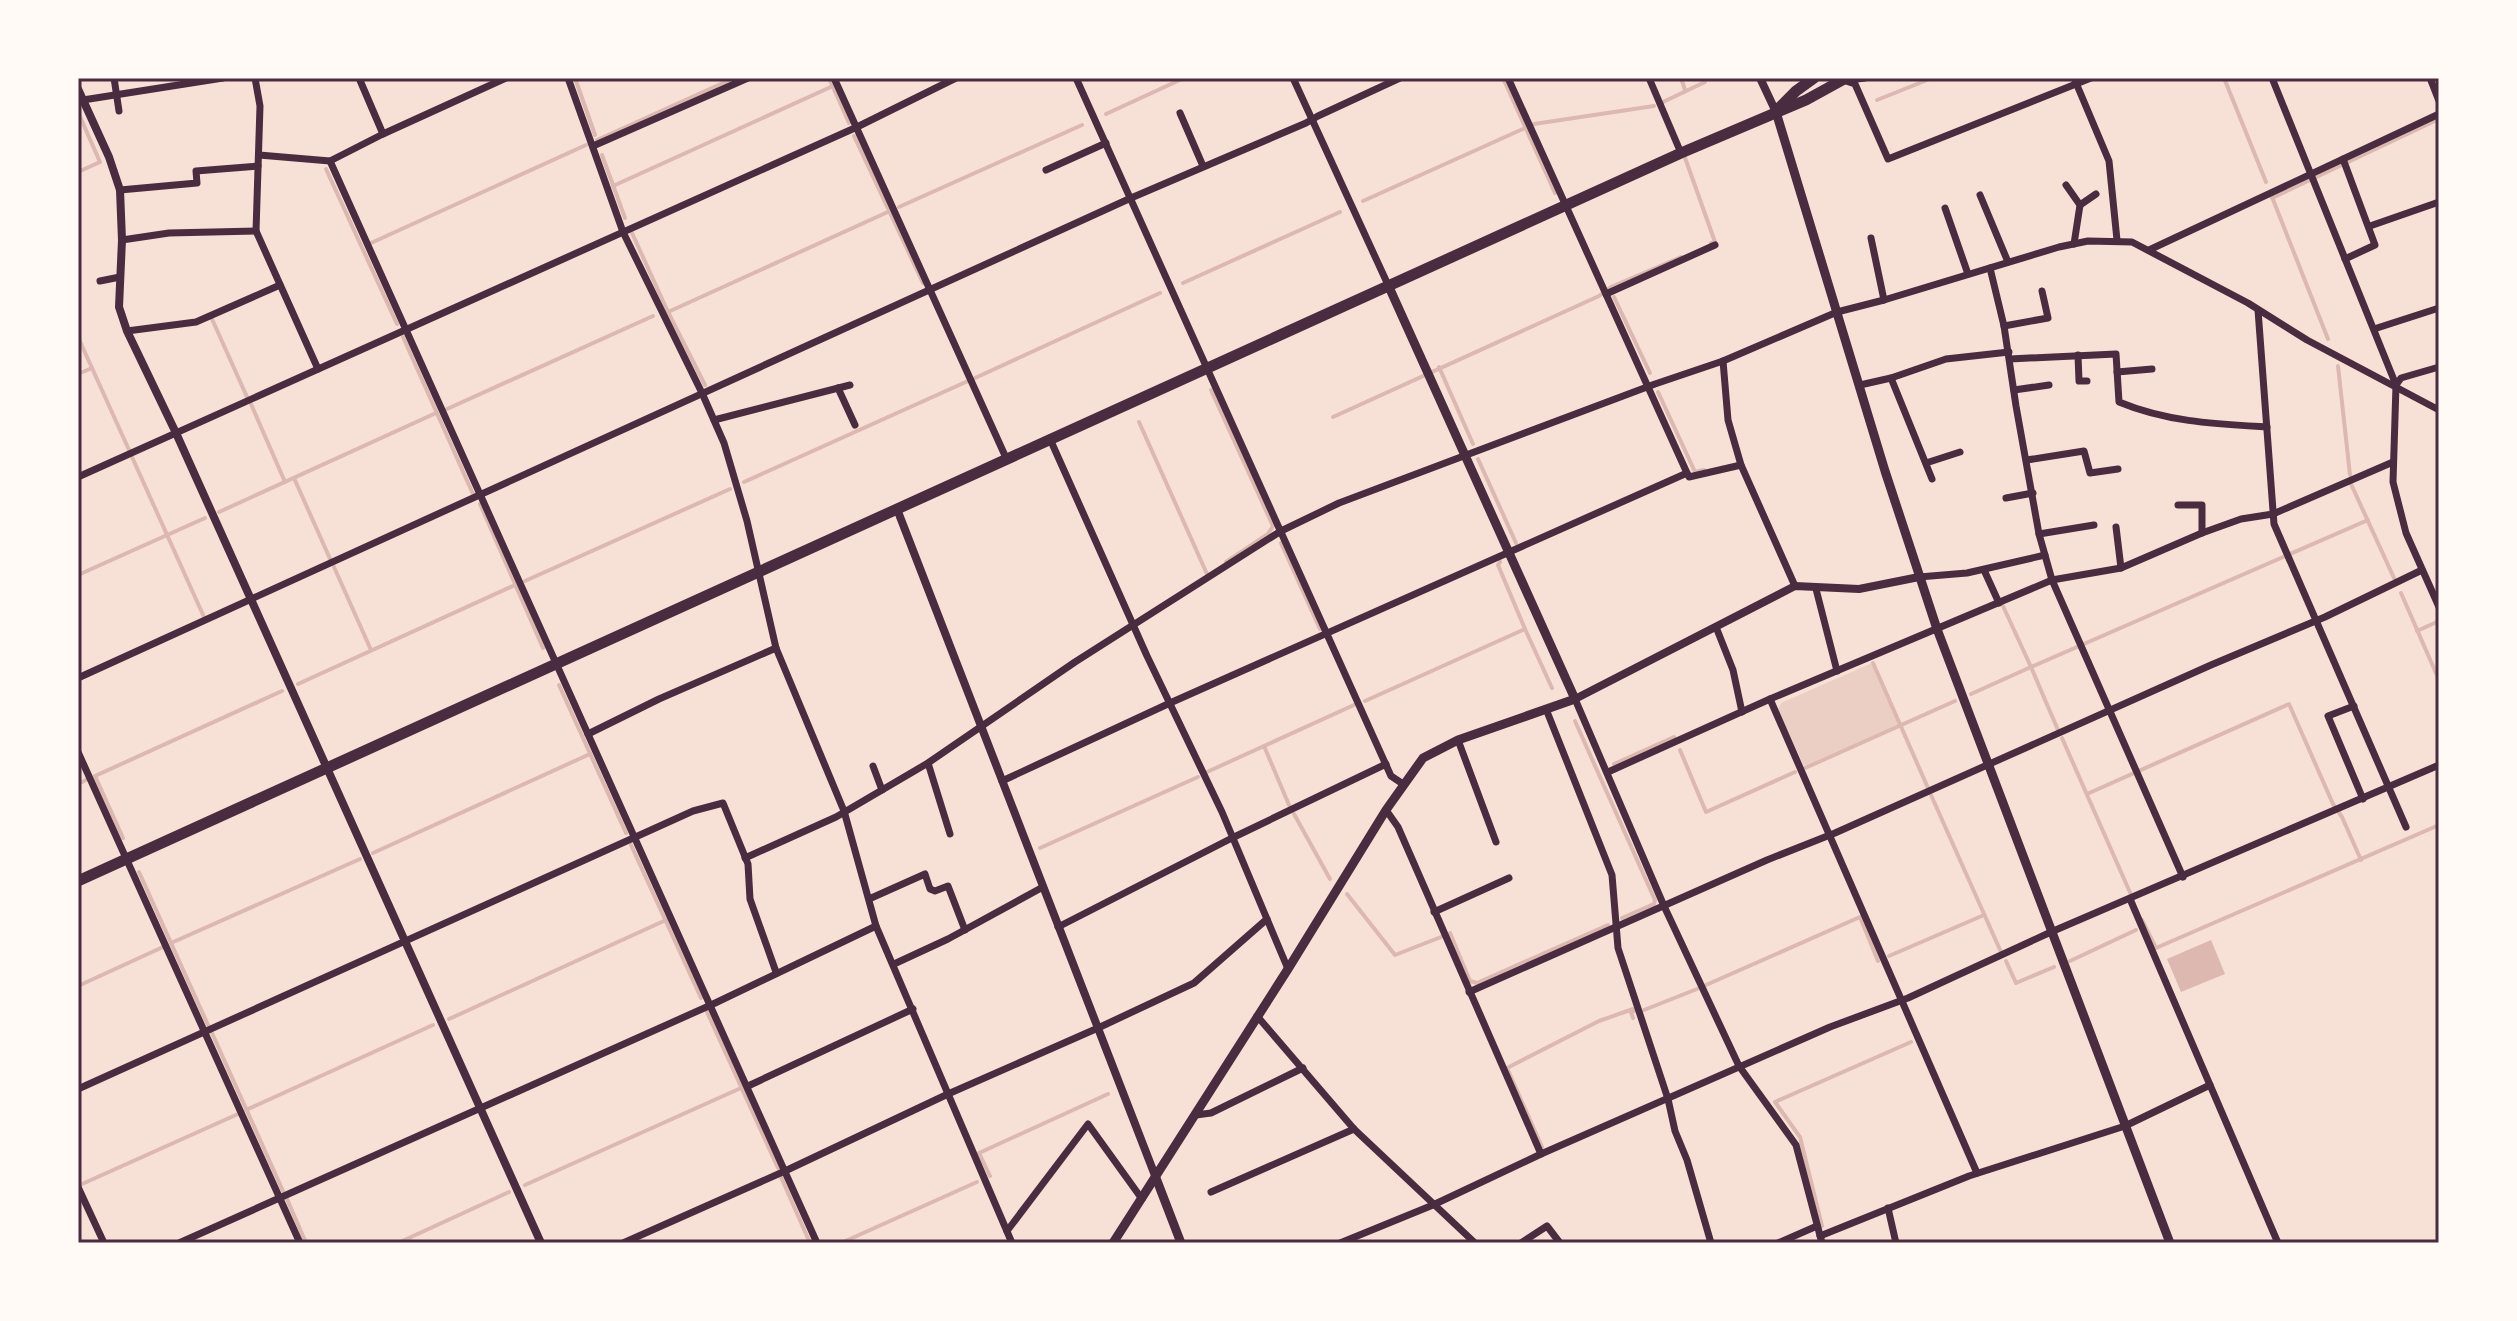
<svg xmlns="http://www.w3.org/2000/svg" width="2517" height="1321" font-family="'Libre Baskerville',serif">
	<style>
		.green { fill: #ebcfc5 }
		.water { fill: #dcb8b0 }
		.lines { fill: none; stroke-linecap: round; stroke-linejoin: round }
		.stream { stroke: #dcb8b0; stroke-width: 4 }
		.minor { stroke: #4a2c40; stroke-width: 7 }
		.tertiary { stroke: #4a2c40; stroke-width: 8 }
		.secondary { stroke: #4a2c40; stroke-width: 9 }
		.trunk { stroke: #4a2c40; stroke-width: 11 }
		.neatline { fill: none; stroke: #4a2c40; stroke-width: 3 }
	</style>
	<rect width="100%" height="100%" fill="#f7e1d7"/>
	<polygon class="green" points="1872,663 1899,724 1804,766 1778,709 1781,703"/>
	<polygon class="water" points="2211,940 2225,974 2181,992 2167,959"/>
	<g class="lines">
		<g class="stream">
			<polyline points="575,78 595,135"/>
			<polyline points="829,78 849,123"/>
			<polyline points="1503,78 1555,193"/>
			<polyline points="1681,78 1685,90"/>
			<polyline points="2224,78 2266,182"/>
			<polyline points="1877,100 1932,78"/>
			<polyline points="1663,102 1705,82"/>
			<polyline points="78,112 100,162 78,172"/>
			<polyline points="1106,114 1184,78"/>
			<polyline points="1534,124 1654,106"/>
			<polyline points="854,136 923,283"/>
			<polyline points="597,140 734,78"/>
			<polyline points="1683,152 1715,242 1711,243"/>
			<polyline points="602,155 625,218"/>
			<polyline points="326,169 397,324"/>
			<polyline points="613,186 833,86"/>
			<polyline points="2272,197 2328,339"/>
			<polyline points="2272,198 2439,119"/>
			<polyline points="1363,201 1525,128"/>
			<polyline points="899,207 1082,125"/>
			<polyline points="632,233 668,312 705,385"/>
			<polyline points="371,243 586,145"/>
			<polyline points="1183,283 1340,212"/>
			<polyline points="1614,297 1650,373"/>
			<polyline points="668,312 890,211"/>
			<polyline points="212,319 247,397"/>
			<polyline points="78,337 129,450"/>
			<polyline points="403,337 473,494"/>
			<polyline points="2338,366 2350,475"/>
			<polyline points="1439,367 1473,444"/>
			<polyline points="78,374 92,368"/>
			<polyline points="975,378 1160,293"/>
			<polyline points="1211,390 1273,526 1268,534 1226,562"/>
			<polyline points="1658,392 1695,472 1704,470"/>
			<polyline points="251,404 285,482"/>
			<polyline points="447,409 653,316"/>
			<polyline points="1333,417 1599,296 1611,287 1681,257"/>
			<polyline points="1139,422 1207,574"/>
			<polyline points="132,457 204,617"/>
			<polyline points="1478,459 1516,543"/>
			<polyline points="294,478 331,561"/>
			<polyline points="744,482 968,381"/>
			<polyline points="2351,484 2394,578"/>
			<polyline points="480,504 543,648"/>
			<polyline points="219,512 436,413"/>
			<polyline points="1281,543 1320,629"/>
			<polyline points="1500,562 1498,565 1525,629"/>
			<polyline points="334,567 371,650"/>
			<polyline points="78,575 205,518"/>
			<polyline points="525,581 730,489"/>
			<polyline points="2401,593 2439,680"/>
			<polyline points="2003,606 2031,667 2368,520"/>
			<polyline points="2417,631 2439,621"/>
			<polyline points="1873,663 1928,788"/>
			<polyline points="298,684 515,585"/>
			<polyline points="559,685 626,833"/>
			<polyline points="1971,694 2031,667 2058,730"/>
			<polyline points="1365,701 1525,629 1552,688"/>
			<polyline points="1575,721 1655,900 1654,904 1622,918"/>
			<polyline points="2062,738 2132,897"/>
			<polyline points="1264,746 1289,805"/>
			<polyline points="1680,750 1706,812 1795,772"/>
			<polyline points="1614,764 1674,737"/>
			<polyline points="1805,768 1955,701"/>
			<polyline points="1207,772 1354,705"/>
			<polyline points="78,784 86,780"/>
			<polyline points="2087,794 2289,704 2333,804 2342,817 2361,860"/>
			<polyline points="1931,795 2001,952"/>
			<polyline points="1294,814 1330,879"/>
			<polyline points="123,838 95,776 282,691"/>
			<polyline points="631,845 701,998"/>
			<polyline points="1040,848 1198,777"/>
			<polyline points="373,853 590,754"/>
			<polyline points="139,872 208,1025"/>
			<polyline points="1347,894 1395,955 1441,937"/>
			<polyline points="2142,920 2156,948 2439,825"/>
			<polyline points="1450,933 1470,981 1477,983 1608,925"/>
			<polyline points="171,943 360,859"/>
			<polyline points="1889,956 1984,915"/>
			<polyline points="2006,961 2016,983 2054,967"/>
			<polyline points="2070,961 2136,930"/>
			<polyline points="1706,985 1860,917 1878,961"/>
			<polyline points="78,986 163,947"/>
			<polyline points="1644,1010 1697,989"/>
			<polyline points="707,1012 778,1168"/>
			<polyline points="449,1019 666,920"/>
			<polyline points="212,1033 283,1191"/>
			<polyline points="246,1110 433,1025"/>
			<polyline points="1542,1147 1507,1068 1599,1021 1633,1009 1634,1011 1631,1012 1633,1018"/>
			<polyline points="990,1176 979,1153 1108,1094"/>
			<polyline points="781,1177 810,1243"/>
			<polyline points="82,1184 238,1114"/>
			<polyline points="525,1185 741,1088"/>
			<polyline points="287,1199 306,1243"/>
			<polyline points="1822,1226 1800,1137 1775,1102 1911,1042"/>
			<polyline points="398,1243 509,1192"/>
			<polyline points="841,1243 977,1182"/>
		</g>
		<g class="minor">
			<polyline points="114,78 119,111"/>
			<polyline points="255,78 260,106 256,231 318,369"/>
			<polyline points="359,78 383,134"/>
			<polyline points="568,78 623,232 702,393 724,443 747,521 776,648 844,811 876,926 1012,1243"/>
			<polyline points="834,78 1007,460"/>
			<polyline points="1076,78 1391,776 1403,784"/>
			<polyline points="1293,78 1389,287"/>
			<polyline points="1508,78 1687,473"/>
			<polyline points="1649,78 1681,153"/>
			<polyline points="2074,78 2109,161 2117,240"/>
			<polyline points="2272,78 2396,385 2393,482 2406,533 2439,607"/>
			<polyline points="2430,78 2439,101"/>
			<polyline points="1843,80 1855,84 1888,159 2091,78"/>
			<polyline points="1848,80 1865,78"/>
			<polyline points="83,100 223,78"/>
			<polyline points="1180,113 1203,166"/>
			<polyline points="593,146 748,78"/>
			<polyline points="259,155 330,161 383,134 506,78"/>
			<polyline points="2343,159 2375,245 2345,259"/>
			<polyline points="330,161 817,1243"/>
			<polyline points="1046,170 1106,143"/>
			<polyline points="2066,185 2080,205 2074,244"/>
			<polyline points="120,190 197,183 196,171 258,166"/>
			<polyline points="1980,195 2008,262"/>
			<polyline points="2080,205 2096,194"/>
			<polyline points="1945,208 1968,274"/>
			<polyline points="2370,226 2439,202"/>
			<polyline points="1871,238 1884,300"/>
			<polyline points="122,240 169,233 256,231"/>
			<polyline points="2149,250 2439,114"/>
			<polyline points="1990,268 2004,326 2016,406 2039,534 2052,580 2183,877"/>
			<polyline points="100,281 120,277"/>
			<polyline points="1606,294 1715,245"/>
			<polyline points="2258,310 2274,524 2406,827"/>
			<polyline points="2004,326 2048,318 2042,291"/>
			<polyline points="2374,329 2439,308"/>
			<polyline points="127,331 196,322 280,285"/>
			<polyline points="2078,355 2079,381 2087,381"/>
			<path d="M2010,359L2116,354L2119,402C2167,422 2216,424 2267,427"/>
			<polyline points="1723,361 1728,420 1741,465 1795,586"/>
			<polyline points="2117,372 2152,369"/>
			<polyline points="1891,378 1932,479"/>
			<polyline points="1860,385 1891,378 1946,359 2009,352"/>
			<polyline points="2396,385 2401,378 2439,367"/>
			<polyline points="838,388 855,425"/>
			<polyline points="2014,390 2049,385"/>
			<polyline points="714,420 850,385"/>
			<polyline points="1050,439 1147,656 1222,812 1288,969"/>
			<polyline points="2027,460 2084,451 2090,473 2118,469"/>
			<polyline points="1926,463 1960,452"/>
			<polyline points="78,477 857,127 956,78"/>
			<polyline points="2006,498 2033,493"/>
			<polyline points="2178,505 2202,505 2202,533"/>
			<polyline points="2116,527 2121,568"/>
			<polyline points="2039,534 2094,525"/>
			<polyline points="1984,570 1999,603"/>
			<polyline points="1919,577 1967,573 2045,555"/>
			<polyline points="1816,589 1837,671"/>
			<polyline points="1716,627 1733,670 1742,712"/>
			<polyline points="78,678 1131,198 1306,123 1318,116 1400,78"/>
			<polyline points="1575,699 1664,906 1739,1066 1796,1145 1822,1243"/>
			<polyline points="1770,699 1977,1173"/>
			<polyline points="2354,706 2328,716 2363,799"/>
			<polyline points="1546,709 1612,875 1618,948 1668,1099 1675,1131 1687,1160 1711,1243"/>
			<polyline points="588,734 659,699 776,648"/>
			<polyline points="1458,740 1496,842"/>
			<polyline points="78,752 300,1243"/>
			<polyline points="928,763 950,834"/>
			<polyline points="873,766 882,790"/>
			<polyline points="1608,772 1770,699 2052,580 2121,568 2202,533 2241,519 2273,514 2393,462"/>
			<polyline points="1002,781 1170,703 1687,473 1689,477 1741,465"/>
			<polyline points="1386,810 1398,827 1541,1154"/>
			<polyline points="745,858 836,817 928,763 1075,662 1281,531 1339,503 1655,384 1723,361 1837,312 1884,300 2059,247 2088,241 2132,242 2248,303 2307,340 2439,410"/>
			<polyline points="869,899 925,874 930,889 935,891 948,886 965,930"/>
			<polyline points="2130,899 2278,1243"/>
			<polyline points="1434,912 1509,878"/>
			<polyline points="1058,927 1232,838 1386,764"/>
			<polyline points="894,964 948,939 1043,887"/>
			<polyline points="1469,992 1767,860 1835,833 2211,665 2325,617 2422,570"/>
			<polyline points="1257,1016 1354,1129 1475,1243"/>
			<polyline points="748,1086 913,1009"/>
			<polyline points="78,1089 693,811 723,803 748,864 750,899 776,972"/>
			<polyline points="1196,1115 1211,1113 1303,1068"/>
			<polyline points="78,1187 104,1243"/>
			<polyline points="1211,1192 1354,1129"/>
			<polyline points="1888,1208 1896,1243"/>
			<polyline points="1007,1231 1088,1124 1142,1199"/>
			<polyline points="1820,1236 1969,1176 2125,1126 2210,1085"/>
			<polyline points="179,1243 711,1005 876,926"/>
			<polyline points="623,1243 785,1171 948,1094 1098,1028 1194,983 1267,919"/>
			<polyline points="1340,1243 1433,1205 1541,1154 1830,1027 1908,998 2051,932 2439,765"/>
			<polyline points="1521,1243 1547,1226 1560,1243"/>
			<polyline points="1778,1243 1817,1226"/>
		</g>
		<g class="tertiary">
			<polyline points="1760,78 1776,112"/>
			<polyline points="78,89 109,157 120,190 122,240 119,307 127,331 176,433 541,1243"/>
			<polyline points="897,509 1156,1178"/>
			<polyline points="1575,699 1795,586 1859,589 1919,577"/>
		</g>
		<g class="secondary">
			<polyline points="1776,112 1885,471 1937,629 2170,1243"/>
			<polyline points="1156,1178 1181,1243"/>
			<polyline points="1113,1243 1288,969 1386,810 1423,758 1458,740 1575,699 1389,287"/>
		</g>
		<g class="trunk">
			<polyline points="1779,108 1796,91 1814,78"/>
			<polyline points="78,881 1681,153 1806,100 1846,78"/>
		</g>
	</g>
	<rect width="2517" height="1321" fill="none" stroke="#fffaf5" stroke-width="160"/>
	<rect x="80" y="80" width="2357" height="1161" class="neatline"/>
</svg>
